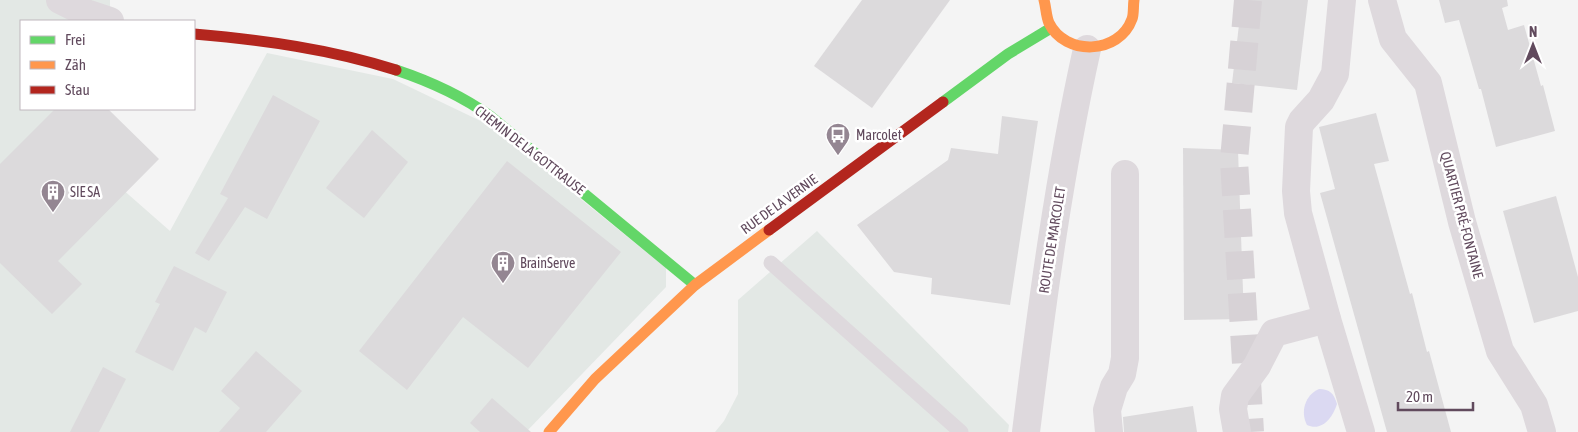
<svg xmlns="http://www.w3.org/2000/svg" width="1578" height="432" font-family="'Asap Condensed',sans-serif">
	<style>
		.commercial { fill: #e3e8e5 }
		.green { fill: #dbd9f2 }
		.building { fill: #dcdadc }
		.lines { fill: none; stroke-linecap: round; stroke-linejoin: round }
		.secondary-tunnel { stroke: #d7d2d6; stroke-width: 28; stroke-dasharray: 28 14; stroke-linecap: butt }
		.lane { stroke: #ded9dd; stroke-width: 15 }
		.street { stroke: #ded9dd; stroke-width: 28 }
		.fast { stroke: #63d668; stroke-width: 11 }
		.slow { stroke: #ff974d; stroke-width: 11 }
		.jam { stroke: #b3261e; stroke-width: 11 }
		.labels { text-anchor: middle; stroke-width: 5; stroke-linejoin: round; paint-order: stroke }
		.poi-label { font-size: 14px; fill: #614a5d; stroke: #fff; text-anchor: start }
		.street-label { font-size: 14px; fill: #614a5d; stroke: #fff }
	</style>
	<rect width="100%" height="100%" fill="#f4f4f4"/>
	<g class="commercial">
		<polygon points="0,0 110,0 110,21 21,21 21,109 68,109 55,130 170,231 267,53 393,79 489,125 666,268 666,287 526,432 0,432"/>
		<polygon points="817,231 1009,425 1008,432 715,432 724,421 738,394 738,300"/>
	</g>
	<path class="green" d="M1319,389C1330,389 1334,394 1337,404C1333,417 1322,432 1307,425C1300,412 1305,395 1319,389Z"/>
	<g class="building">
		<polygon points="862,0 950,0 872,108 814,66"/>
		<polygon points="1242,0 1308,0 1297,90 1232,83"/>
		<polygon points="1439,0 1507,0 1508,6 1502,8 1508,30 1524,25 1541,86 1543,85 1555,131 1496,147 1481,89 1479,89 1459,20 1445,23"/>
		<polygon points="273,95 320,121 267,219 245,207 209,261 195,253 228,198 220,194"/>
		<polygon points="55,109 108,109 159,159 58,261 82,284 52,314 0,263 0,164"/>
		<polygon points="1376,113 1389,161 1374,164 1410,294 1412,293 1427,352 1429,351 1451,432 1387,432 1320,193 1335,189 1319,127"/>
		<polygon points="1002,116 1038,121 1010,305 931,294 932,278 894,272 857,225 948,160 951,148 998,154"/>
		<polygon points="372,130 408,162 364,218 326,188"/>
		<polygon points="1183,148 1238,150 1244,319 1184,320"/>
		<polygon points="507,161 621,252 528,368 463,317 407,390 359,351"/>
		<polygon points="1556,196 1578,277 1578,311 1534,323 1503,211"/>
		<polygon points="174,266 227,292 206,333 195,327 173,371 135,352 160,304 155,302"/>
		<polygon points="256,351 302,391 266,432 219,432 240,408 221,391"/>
		<polygon points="103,367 126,379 99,432 70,432"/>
		<polygon points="492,398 531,432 480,432 470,423"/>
		<polygon points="1193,406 1197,432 1124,432 1123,417"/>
	</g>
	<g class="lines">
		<polyline class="secondary-tunnel" points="1248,0 1234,160 1250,432"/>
		<polyline class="lane" points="771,263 961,432"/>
		<g class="street">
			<polyline points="60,0 86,13 110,21"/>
			<polyline points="1342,0 1335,74 1321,100 1302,121 1299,127 1296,191 1298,213 1327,319 1361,432"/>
			<polyline points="1382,0 1393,39 1428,83 1462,222 1500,351 1534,405 1542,432"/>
			<path d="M1026,432C1042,303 1059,175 1087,49"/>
			<polyline points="1109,432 1107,410 1114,387 1122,374 1125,358 1125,174"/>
			<polyline points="1237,432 1233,409 1235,396 1257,366 1274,333 1327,319"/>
		</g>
		<g class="fast">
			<path d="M396,70C429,81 462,96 490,116L695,285"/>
			<polyline points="943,102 1008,54 1051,28"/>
		</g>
		<g class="slow">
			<path d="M1044,0C1046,7 1046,16 1049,23C1065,56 1119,55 1132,19C1134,14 1133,6 1134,0"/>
			<polyline points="549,432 595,379 695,285 769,230"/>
		</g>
		<g class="jam">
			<path d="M194,34C263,40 330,49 396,70"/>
			<polyline points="769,230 943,102"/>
		</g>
	</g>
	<defs>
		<symbol id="bus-pin" viewBox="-11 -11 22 30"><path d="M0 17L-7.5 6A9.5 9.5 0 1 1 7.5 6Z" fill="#948692" stroke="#fff"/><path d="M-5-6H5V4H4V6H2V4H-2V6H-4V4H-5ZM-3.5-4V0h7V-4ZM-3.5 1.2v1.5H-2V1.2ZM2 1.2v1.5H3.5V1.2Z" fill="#fff"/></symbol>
		<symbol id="building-pin" viewBox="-11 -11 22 30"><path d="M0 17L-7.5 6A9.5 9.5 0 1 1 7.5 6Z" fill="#948692" stroke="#fff"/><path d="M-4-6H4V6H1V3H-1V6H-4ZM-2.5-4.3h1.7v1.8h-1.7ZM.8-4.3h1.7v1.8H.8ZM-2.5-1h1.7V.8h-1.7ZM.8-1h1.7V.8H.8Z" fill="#fff"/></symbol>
	</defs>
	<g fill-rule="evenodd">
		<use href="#bus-pin" x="824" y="121" width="28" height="38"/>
		<use href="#building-pin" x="39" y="178" width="28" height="38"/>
		<use href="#building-pin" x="489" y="249" width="28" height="38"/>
	</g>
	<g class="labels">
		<g class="poi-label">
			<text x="856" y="140">Marcolet</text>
			<text x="70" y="197">SIE SA</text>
			<text x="520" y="268">BrainServe</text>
		</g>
		<g class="street-label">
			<text transform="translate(530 150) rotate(38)" y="5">CHEMIN DE LA GOTTRAUSE</text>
			<text transform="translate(779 204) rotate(-36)" y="5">RUE DE LA VERNIE</text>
			<text transform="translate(1462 215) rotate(75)" y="5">QUARTIER PRÉ-FONTAINE</text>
			<text transform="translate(1052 240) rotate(-81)" y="5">ROUTE DE MARCOLET</text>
		</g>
	</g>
	<rect x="20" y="20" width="175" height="90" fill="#ffffff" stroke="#c0b7be"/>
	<rect x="30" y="36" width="25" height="8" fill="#63d668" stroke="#c0b7be"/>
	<text x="65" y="45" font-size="15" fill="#614a5d">Frei</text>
	<rect x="30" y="61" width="25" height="8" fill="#ff974d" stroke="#c0b7be"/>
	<text x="65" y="70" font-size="15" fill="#614a5d">Zäh</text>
	<rect x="30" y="86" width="25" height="8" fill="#b3261e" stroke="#c0b7be"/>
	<text x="65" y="95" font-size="15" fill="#614a5d">Stau</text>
	<g transform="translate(1533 45)" stroke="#ffffff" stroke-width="4" paint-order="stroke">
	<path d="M0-4L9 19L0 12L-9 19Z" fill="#614a5d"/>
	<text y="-8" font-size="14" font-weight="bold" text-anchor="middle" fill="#614a5d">N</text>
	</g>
	<path d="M1398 402v8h75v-8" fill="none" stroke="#614a5d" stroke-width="2.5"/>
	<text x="1406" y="402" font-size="15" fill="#614a5d" stroke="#ffffff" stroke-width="4" paint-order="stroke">20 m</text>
</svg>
